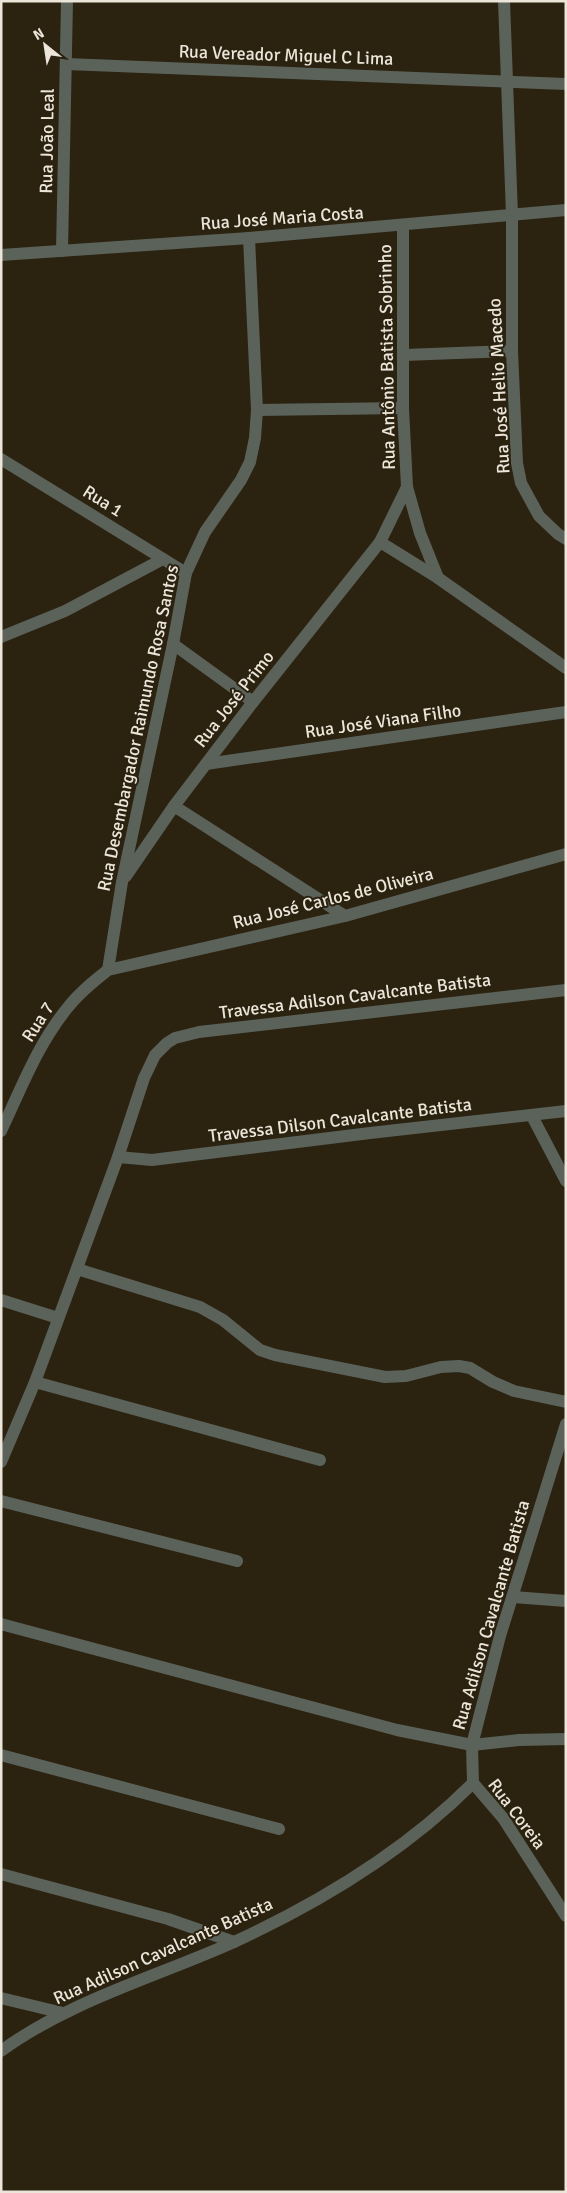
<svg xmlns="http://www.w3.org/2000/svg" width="567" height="2193" font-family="Signika,sans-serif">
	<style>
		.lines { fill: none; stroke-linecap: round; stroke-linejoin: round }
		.street { stroke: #5b625a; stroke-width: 12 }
		.labels { text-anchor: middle; stroke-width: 4; stroke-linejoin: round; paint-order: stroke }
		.street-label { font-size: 18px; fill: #ebe5da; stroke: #2b2210 }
	</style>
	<rect width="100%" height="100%" fill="#2b2210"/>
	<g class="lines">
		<g class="street">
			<polyline points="504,1 512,215 512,351 517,463 521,483 539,516 558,534 566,539"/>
			<polyline points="66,64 566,84"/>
			<polyline points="403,226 403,408 407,487 420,533 438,578"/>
			<polyline points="62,251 67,1"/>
			<polyline points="1,255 249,238 566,210"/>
			<polyline points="404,355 512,351"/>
			<polyline points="257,410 403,408"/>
			<polyline points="1,459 186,573"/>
			<polyline points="380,542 438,578 566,668"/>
			<polyline points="1,637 65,611 163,559"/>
			<polyline points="173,644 253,702"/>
			<polyline points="206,764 566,712"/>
			<polyline points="174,806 345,916"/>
			<polyline points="126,876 174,806 253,702 380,542 407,487"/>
			<polyline points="108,970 122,882 173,644 186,573 205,532 241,480 250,462 255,438 257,410 249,238"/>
			<polyline points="532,1116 566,1181"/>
			<path d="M1,1131C21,1089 38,1043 69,1006C80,992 94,981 108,970L345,916L566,854"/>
			<polyline points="118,1157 152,1160 370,1133 566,1111"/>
			<polyline points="77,1269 200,1307 223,1320 260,1350 275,1355 385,1377 406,1376 441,1367 459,1366 470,1368 493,1382 514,1391 566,1402"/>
			<polyline points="1,1300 58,1318"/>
			<polyline points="35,1382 320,1460"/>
			<polyline points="1,1462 35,1382 118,1157 144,1078 155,1055 167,1043 175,1038 199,1032 566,990"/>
			<polyline points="1,1501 237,1561"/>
			<polyline points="513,1597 566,1601"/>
			<polyline points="1,1624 397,1730 472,1745 519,1740 566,1739"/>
			<polyline points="1,1755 279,1829"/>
			<polyline points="473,1783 503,1818 566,1916"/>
			<polyline points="1,1874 168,1919 234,1942"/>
			<polyline points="1,1998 63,2013"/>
			<path d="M1,2051C71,2000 156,1977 234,1942C321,1902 405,1851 473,1783L472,1745L500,1636L566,1424"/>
		</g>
	</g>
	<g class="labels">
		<g class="street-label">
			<text transform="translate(286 55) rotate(2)" y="6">Rua Vereador Miguel C Lima</text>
			<text transform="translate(47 141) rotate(-89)" y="6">Rua João Leal</text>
			<text transform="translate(282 218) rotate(-4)" y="6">Rua José Maria Costa</text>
			<text transform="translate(387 357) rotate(-91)" y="6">Rua Antônio Batista Sobrinho</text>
			<text transform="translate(499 386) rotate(-93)" y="6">Rua José Helio Macedo</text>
			<text transform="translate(103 501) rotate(32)" y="6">Rua 1</text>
			<text transform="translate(234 699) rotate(-52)" y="6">Rua José Primo</text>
			<text transform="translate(383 721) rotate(-8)" y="6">Rua José Viana Filho</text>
			<text transform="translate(138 728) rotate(-78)" y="6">Rua Desembargador Raimundo Rosa Santos</text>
			<text transform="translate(333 898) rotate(-14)" y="6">Rua José Carlos de Oliveira</text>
			<text transform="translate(355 996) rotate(-7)" y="6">Travessa Adilson Cavalcante Batista</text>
			<text transform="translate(38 1022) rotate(-57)" y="6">Rua 7</text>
			<text transform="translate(340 1120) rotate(-7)" y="6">Travessa Dilson Cavalcante Batista</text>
			<text transform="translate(491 1615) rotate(-74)" y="6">Rua Adilson Cavalcante Batista</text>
			<text transform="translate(517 1814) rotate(53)" y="6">Rua Coreia</text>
			<text transform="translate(163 1951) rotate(-24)" y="6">Rua Adilson Cavalcante Batista</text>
		</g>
	</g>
	<rect width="567" height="2193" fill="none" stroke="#ebe5da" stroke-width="5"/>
	<g transform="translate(45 45) rotate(330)" stroke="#2b2210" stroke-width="4" paint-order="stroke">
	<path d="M0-4L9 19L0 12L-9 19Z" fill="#ebe5da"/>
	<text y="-8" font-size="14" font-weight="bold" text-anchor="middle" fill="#ebe5da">N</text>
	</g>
</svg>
